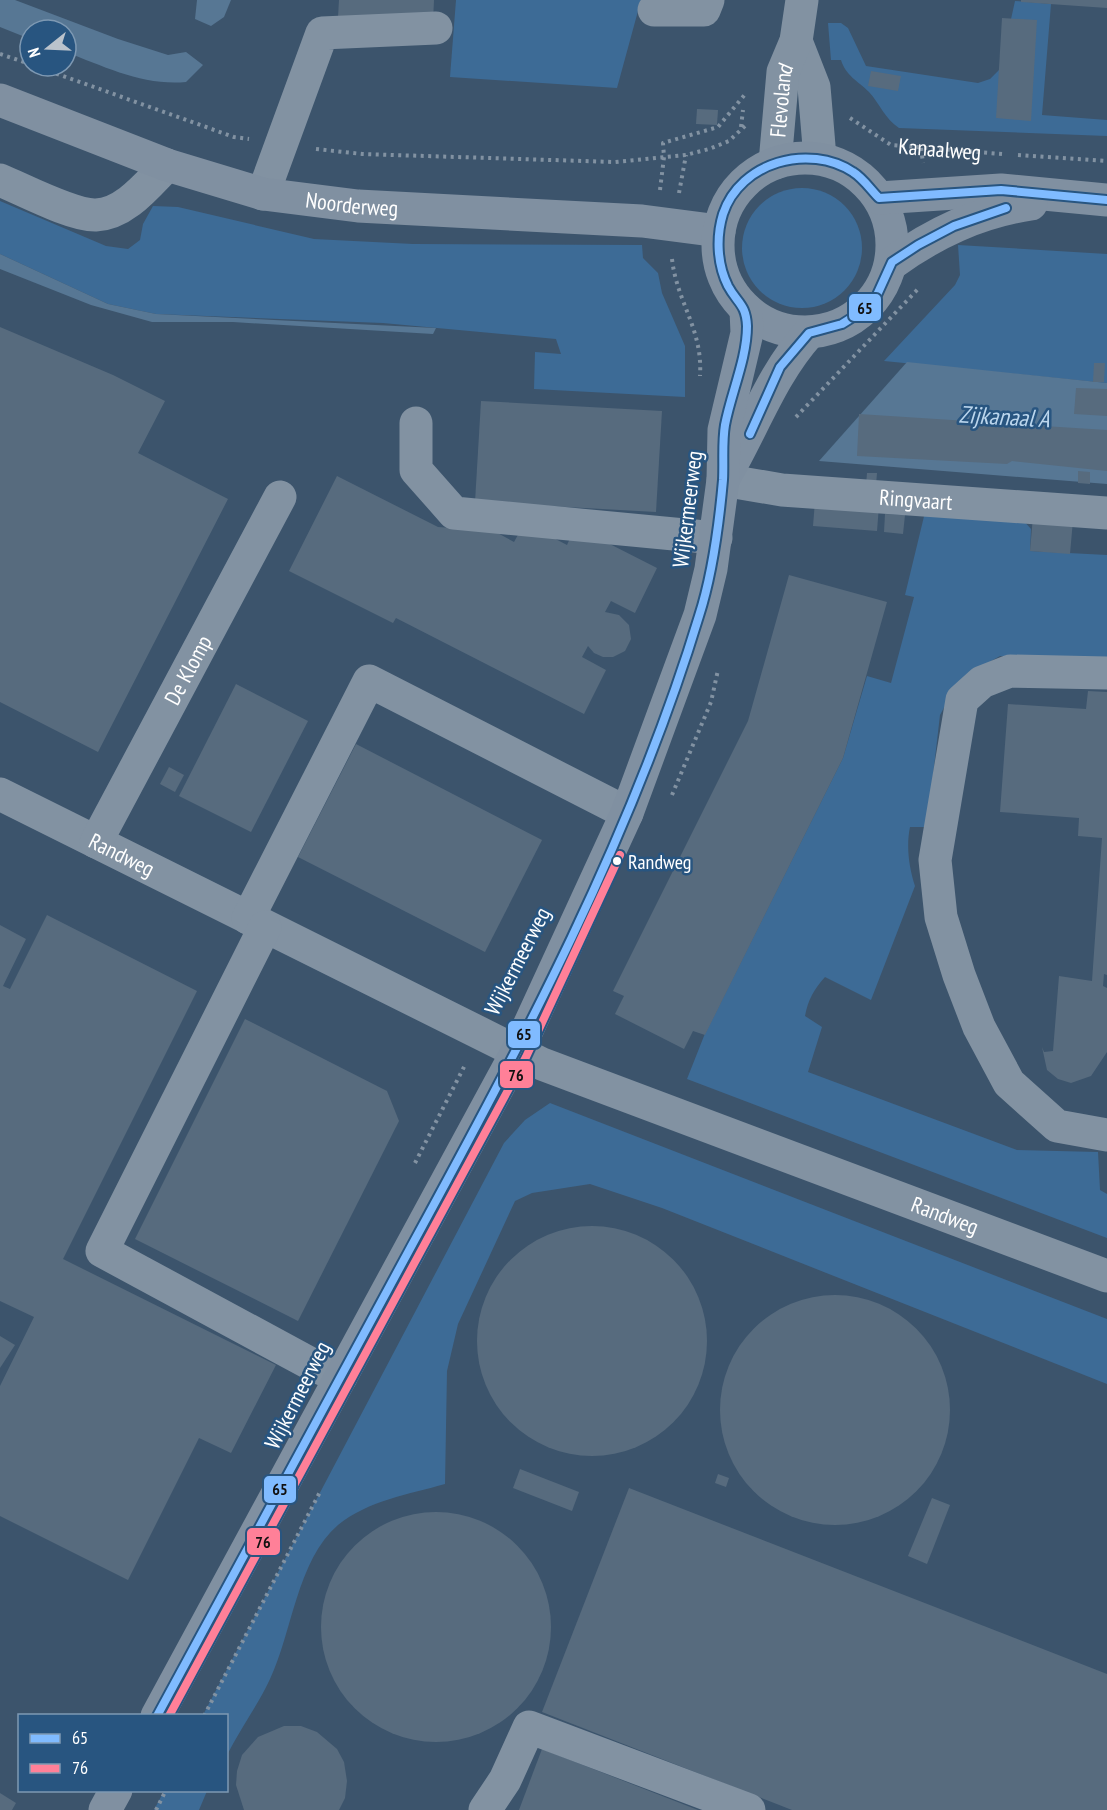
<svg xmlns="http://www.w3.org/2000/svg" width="1107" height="1810" font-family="'PT Sans Narrow',sans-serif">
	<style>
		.green { fill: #3d6b96 }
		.water { fill: #577794 }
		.building { fill: #576b7e }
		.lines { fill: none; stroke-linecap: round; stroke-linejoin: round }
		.path { stroke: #8292a2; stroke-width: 4; stroke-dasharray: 3 4.5; stroke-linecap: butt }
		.minor { stroke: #8292a2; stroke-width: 33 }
		.major { stroke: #8090a1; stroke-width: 33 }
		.bus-1-casing { stroke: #285580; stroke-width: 12 }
		.bus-2-casing { stroke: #285580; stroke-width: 12 }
		.bus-1 { stroke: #80bbff; stroke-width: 8 }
		.bus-2 { stroke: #ff8098; stroke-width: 8 }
		.bus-dot { fill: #fff; stroke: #285580; stroke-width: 2 }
		.labels { text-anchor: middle; stroke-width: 5; stroke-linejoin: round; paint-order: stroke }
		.bus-label { font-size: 20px; fill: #fff; stroke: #285580; text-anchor: start }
		.street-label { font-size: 22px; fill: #fff; stroke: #285580 }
		.water-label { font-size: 24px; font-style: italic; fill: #bbd6ed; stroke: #285580 }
		.line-badge { stroke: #285580; stroke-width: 2 }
		.pale-badge-label { font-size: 16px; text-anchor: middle; font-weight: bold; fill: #111 }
	</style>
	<rect width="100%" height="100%" fill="#3c546c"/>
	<g class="green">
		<polygon points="456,0 641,0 617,88 450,77"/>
		<path d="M1015,1L1051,4L1042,115L1107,120V136L899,128C885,119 880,104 869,92C858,81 846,76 841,60H831L828,23H841L848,28L866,66L978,83L990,79L1000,69Z"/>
		<circle cx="802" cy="248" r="60"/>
		<polygon points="0,201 106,246 128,249 140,240 143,224 153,206 178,207 314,239 413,244 642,245 643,258 658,273 662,293 685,346 685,397 534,389 535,352 561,354 556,339 383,323 156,314 108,304 0,254"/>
		<polygon points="958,245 1107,254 1107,383 884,361 955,285 960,275"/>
		<path d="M927,504L1022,519L1031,529L1030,551L1107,555V663L1000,656L984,665L953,691L940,715L927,827H910C906,846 909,868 915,886L871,1000L825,977C814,989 808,1000 805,1016L822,1027L808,1072L1017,1150L1098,1152L1100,1190L1107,1194V1238L687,1079L704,1036L843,758L867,676L891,683L914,597L905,595Z"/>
		<path d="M550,1103L1107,1319V1384L662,1208L590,1184L532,1193L515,1201L458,1324L447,1371L445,1484C410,1494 367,1501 338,1525C297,1560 292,1633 270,1679C258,1705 240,1729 227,1755L226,1716L203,1715L504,1143L525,1120Z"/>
		<polygon points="164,1791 164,1790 207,1791 199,1810 154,1810"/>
	</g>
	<g class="water">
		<path d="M0,0H15L118,39L168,55L186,52L203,65L186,82C144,86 105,67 66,52V30H30V39L0,27Z"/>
		<polygon points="197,0 231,0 224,17 211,26 195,19"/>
		<polygon points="0,254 108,304 156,314 436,328 433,334 233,322 152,322 91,305 0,269"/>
		<polygon points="907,362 1107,383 1107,484 819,461"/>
	</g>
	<g class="building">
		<polygon points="339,0 434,0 433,22 338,17"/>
		<polygon points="1021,0 1107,0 1107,8 1021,2"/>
		<polygon points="1002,18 1037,20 1031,121 996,118"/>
		<polygon points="871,71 901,76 898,91 868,86"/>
		<polygon points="697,109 718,110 717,125 696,124"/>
		<polygon points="0,327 113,375 165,401 138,453 228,499 98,752 0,702"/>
		<polygon points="1094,363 1105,363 1104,382 1093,382"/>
		<polygon points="1076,388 1107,389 1107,416 1074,414"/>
		<polygon points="481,401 662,411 656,512 475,502"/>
		<polygon points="859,414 1107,430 1107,471 1012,461 1007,464 857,456"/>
		<polygon points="1078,471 1090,472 1090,484 1078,483"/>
		<polygon points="867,473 877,473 876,485 866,485"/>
		<polygon points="337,476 438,527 494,531 514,542 519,533 546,534 567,545 571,536 598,538 657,568 635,613 611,601 605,612 619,615 629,625 631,639 625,651 613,657 603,657 594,653 588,646 582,657 606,670 584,714 396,618 393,623 289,571"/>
		<polygon points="815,501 879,506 877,531 813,526"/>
		<polygon points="885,514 905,515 903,534 884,532"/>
		<polygon points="1033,516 1073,520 1070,554 1030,551"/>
		<polygon points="789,575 887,602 843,758 705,1035 693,1031 684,1049 615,1014 624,996 613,991 748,721"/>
		<polygon points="236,684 308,721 251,832 179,796"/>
		<polygon points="1088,691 1107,692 1107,975 1104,974 1103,986 1107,988 1107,1052 1091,1076 1071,1083 1058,1079 1047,1070 1042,1047 1044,1052 1053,1051 1059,976 1092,981 1102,838 1078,836 1079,818 1000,812 1008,704 1086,709"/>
		<polygon points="356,744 542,840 485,952 298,857"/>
		<polygon points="169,767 184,775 175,792 160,784"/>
		<polygon points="47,915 197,991 63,1259 276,1365 231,1453 199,1438 128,1580 0,1516 0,1386 34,1317 0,1301 0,925 26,939 3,986 10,989"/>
		<polygon points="245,1019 387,1091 399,1121 298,1321 135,1239"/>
		<circle cx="592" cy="1341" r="115"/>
		<circle cx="835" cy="1410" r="115"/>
		<polygon points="0,1336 15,1345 0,1368"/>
		<polygon points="520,1469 579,1492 572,1511 513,1488"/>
		<polygon points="718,1474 729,1478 726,1487 715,1483"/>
		<polygon points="629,1488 1107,1674 1107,1810 792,1810 542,1712"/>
		<polygon points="932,1498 950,1505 927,1564 908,1556"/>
		<circle cx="436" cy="1627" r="115"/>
		<polygon points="284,1726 301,1726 317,1732 337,1749 344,1762 347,1781 345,1798 339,1810 244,1810 236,1785 237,1771 242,1755 258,1737"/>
		<polygon points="542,1749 698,1810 519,1810"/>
		<polygon points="0,1793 16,1803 12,1810 0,1810"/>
	</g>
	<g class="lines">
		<g class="path">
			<polyline points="0,54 30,64"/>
			<polyline points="35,66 234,137 249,139"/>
			<path id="s1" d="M850,118L891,145L1002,154"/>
			<polyline points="741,127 743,110"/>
			<polyline points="921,148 923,163"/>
			<polyline points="316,149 362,154 615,162 686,155 709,149 729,141 746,125"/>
			<polyline points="1018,155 1107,161"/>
			<polyline points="660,190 664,157 663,143 718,127 747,92"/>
			<polyline points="679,193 686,155"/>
			<path d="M672,259C677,303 703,329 700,376"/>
			<polyline points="796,417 919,288"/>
			<polyline points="672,795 711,702 718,670"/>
			<polyline points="495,1005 535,926"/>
			<polyline points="415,1163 466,1063"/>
			<polyline points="204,1716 321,1490"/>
			<polyline points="156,1810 166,1790"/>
		</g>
		<g class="minor">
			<polyline points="654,10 704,10 708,0"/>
			<polyline points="796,41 814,87 820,158"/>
			<path id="s2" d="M775,163L783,72L796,41L802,0"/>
			<path d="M0,180C22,189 73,216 96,215C125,214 148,184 167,165"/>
			<polyline points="263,194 322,33 436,28"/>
			<polyline points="416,423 416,470 454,513 716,538"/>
			<path id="s3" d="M723,480L782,490L1107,513"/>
			<polyline points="1107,673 1010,671 982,682 962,700 935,860 941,917 959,975 979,1027 1009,1083 1057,1126 1107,1135"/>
			<path id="s4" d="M0,794L542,1064L1107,1276"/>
			<path id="s5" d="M96,842L280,497"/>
			<polyline points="248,918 369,681 627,813"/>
			<polyline points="265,927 102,1251 313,1365 341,1377"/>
			<polyline points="485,1810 505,1780 529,1727 749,1810"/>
		</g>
		<g class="major">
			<path id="s6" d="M0,100L167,165L263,194L358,206L642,221L719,231"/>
			<circle cx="805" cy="245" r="87"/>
			<polyline points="879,198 1001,190 1107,200"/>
			<path d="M891,264C934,233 978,212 1031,204"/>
			<path d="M724,478C753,429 771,375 809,333"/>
			<polyline points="157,1716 517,1052 627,813 700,615 711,569 723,480 724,430 747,333 746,310"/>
			<polyline points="105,1810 116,1790"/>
		</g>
		<defs>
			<g id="bus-1">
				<polyline points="750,434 780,367 809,333 842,324 861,312 877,295 892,262 918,245 954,226 1006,208"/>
				<path d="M157,1716C242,1559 327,1402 412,1245C522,1043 632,837 699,616C713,573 719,525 723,480C724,462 722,443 725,425C731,393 747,359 747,326C746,304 737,303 728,286C717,264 716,237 723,214C740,162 809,143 853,172C863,178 871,190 879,198L1001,190L1107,200"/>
			</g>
			<polyline id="bus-2" points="169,1716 526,1057 620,855"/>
		</defs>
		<use href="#bus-1" class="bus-1-casing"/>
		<use href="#bus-2" class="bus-2-casing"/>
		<use href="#bus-1" class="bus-1"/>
		<use href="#bus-2" class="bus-2"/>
	</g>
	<circle class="bus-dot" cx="617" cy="861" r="5"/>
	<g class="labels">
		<g class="bus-label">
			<text x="628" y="869">Randweg</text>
		</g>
		<g class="street-label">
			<text dy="8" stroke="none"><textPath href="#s2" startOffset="63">Flevoland</textPath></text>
			<text dy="8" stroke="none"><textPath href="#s1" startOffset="98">Kanaalweg</textPath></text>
			<text dy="8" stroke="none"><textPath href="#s6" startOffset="369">Noorderweg</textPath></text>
			<text dy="8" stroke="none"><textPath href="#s3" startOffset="194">Ringvaart</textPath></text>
			<text transform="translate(687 509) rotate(-83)" y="8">Wijkermeerweg</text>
			<text dy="8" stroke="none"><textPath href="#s5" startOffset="195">De Klomp</textPath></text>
			<text dy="8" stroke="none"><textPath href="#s4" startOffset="136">Randweg</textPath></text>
			<text transform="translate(517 961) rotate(-63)" y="8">Wijkermeerweg</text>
			<text dy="8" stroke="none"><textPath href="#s4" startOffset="1036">Randweg</textPath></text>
			<text transform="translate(297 1395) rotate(-63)" y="8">Wijkermeerweg</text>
		</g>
		<g class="water-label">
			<text transform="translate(1004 417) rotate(3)" y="8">Zijkanaal A</text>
		</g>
	</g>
	<g class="line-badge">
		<rect x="848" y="293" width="34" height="29" rx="6" fill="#80bbff"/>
		<rect x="507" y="1020" width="34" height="29" rx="6" fill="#80bbff"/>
		<rect x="499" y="1060" width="35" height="29" rx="6" fill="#ff8098"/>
		<rect x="263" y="1475" width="34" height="29" rx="6" fill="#80bbff"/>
		<rect x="246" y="1527" width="35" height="29" rx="6" fill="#ff8098"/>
	</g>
	<g class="pale-badge-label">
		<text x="865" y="314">65</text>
		<text x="524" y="1040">65</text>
		<text x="516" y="1081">76</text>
		<text x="280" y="1495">65</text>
		<text x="263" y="1548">76</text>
	</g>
	<rect x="18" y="1714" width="210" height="78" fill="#285580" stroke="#7e99b3" stroke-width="1.5"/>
	<rect x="30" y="1734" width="30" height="9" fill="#80bbff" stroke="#7e99b3" stroke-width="1.5"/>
	<text x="72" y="1744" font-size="18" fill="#ffffff">65</text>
	<rect x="30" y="1764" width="30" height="9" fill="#ff8098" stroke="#7e99b3" stroke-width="1.5"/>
	<text x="72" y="1774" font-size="18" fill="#ffffff">76</text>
	<g transform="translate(48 48) rotate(252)"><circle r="28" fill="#285580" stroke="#7e99b3" stroke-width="1.5"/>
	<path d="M0-4.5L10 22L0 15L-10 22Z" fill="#bbc3cc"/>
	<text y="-9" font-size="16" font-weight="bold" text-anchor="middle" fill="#ffffff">N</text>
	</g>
</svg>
